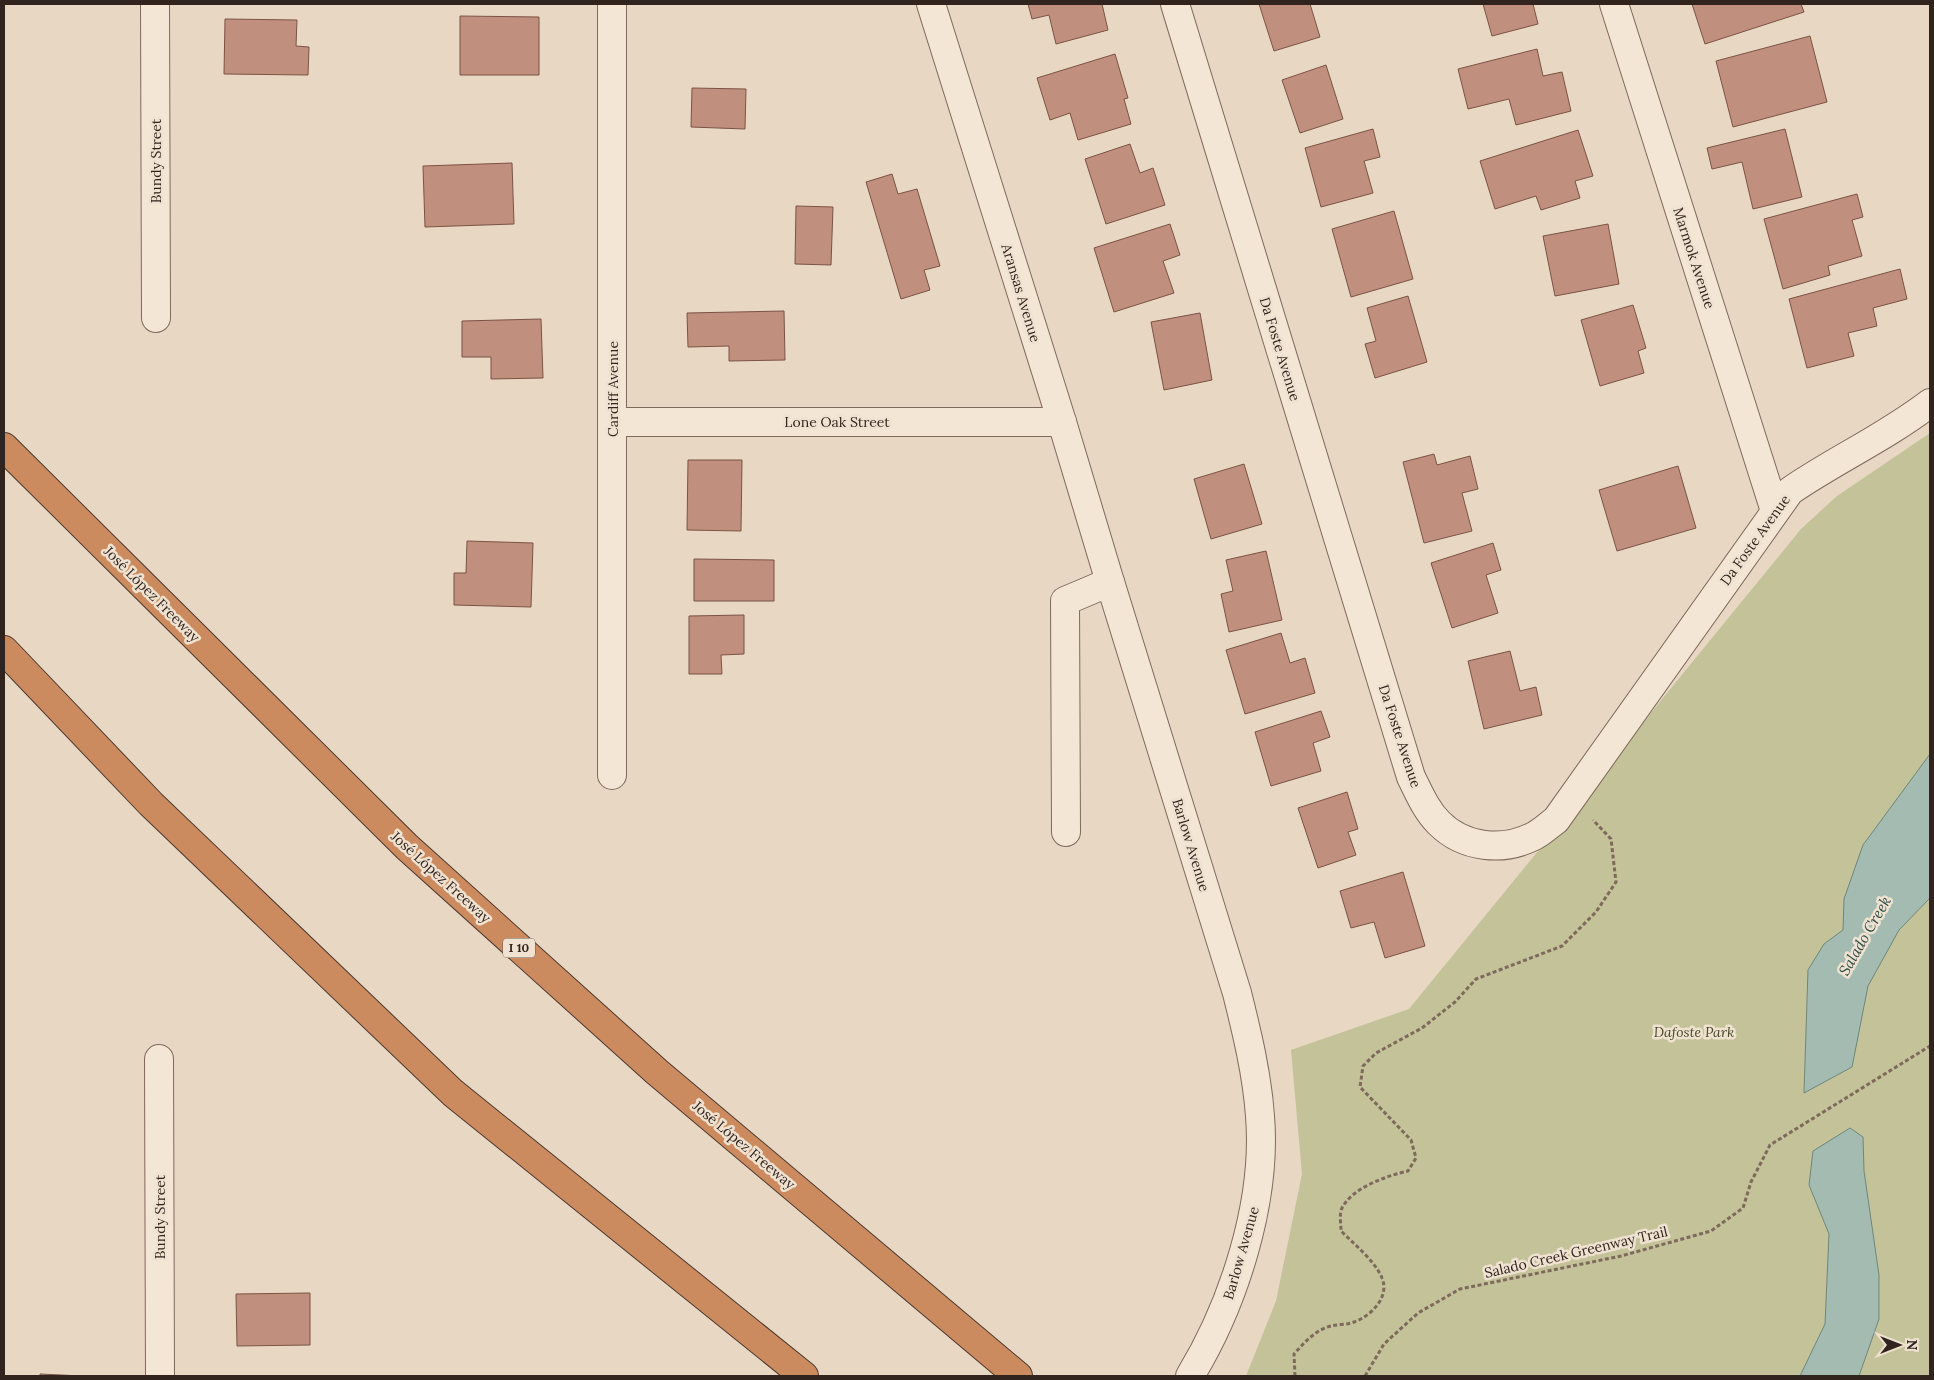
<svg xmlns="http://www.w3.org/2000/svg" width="1934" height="1380" font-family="Lora,serif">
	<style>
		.green { fill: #c3c298 }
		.water { fill: #a4bbb1; stroke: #6d877d }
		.building { fill: #c08f7e; stroke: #7b5345 }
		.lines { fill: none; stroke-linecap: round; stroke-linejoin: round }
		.minor-casing { stroke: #7f695c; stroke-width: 30 }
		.motorway-casing { stroke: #4d3930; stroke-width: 30 }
		.path { stroke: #7f695c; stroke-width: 3; stroke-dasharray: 4 2.5; stroke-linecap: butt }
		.minor { stroke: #f3e6d5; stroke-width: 28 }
		.motorway { stroke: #cc8b5e; stroke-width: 28 }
		.labels { text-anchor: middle; stroke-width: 5; stroke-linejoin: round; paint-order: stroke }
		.shield { fill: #f0e2d1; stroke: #6a5d54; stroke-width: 1 }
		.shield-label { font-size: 12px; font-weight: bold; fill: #31241e }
		.street-label { font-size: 14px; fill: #31241e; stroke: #f0e2d1 }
		.park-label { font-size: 14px; font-style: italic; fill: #474a27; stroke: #f0e2d1 }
		.water-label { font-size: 15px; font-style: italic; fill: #2f4f48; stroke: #f0e2d1 }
	</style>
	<rect width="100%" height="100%" fill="#e7d7c3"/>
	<polygon class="green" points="1930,433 1930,1376 1246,1376 1276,1301 1302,1174 1291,1050 1409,1009 1801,529 1837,496"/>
	<g class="water">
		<polygon points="1930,754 1930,898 1899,930 1868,986 1852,1067 1804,1093 1808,970 1824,944 1843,930 1844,899 1863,845"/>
		<polygon points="1850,1128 1863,1137 1864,1171 1879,1275 1879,1319 1859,1376 1800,1376 1825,1324 1829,1234 1809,1185 1813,1151"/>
	</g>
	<g class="building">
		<polygon points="1028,4 1102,4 1108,30 1056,44 1049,15 1032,19"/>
		<polygon points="1259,4 1310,4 1320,37 1274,51"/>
		<polygon points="1483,4 1533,4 1538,24 1492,36"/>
		<polygon points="1692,4 1801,4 1804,12 1705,44"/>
		<polygon points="460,16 539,17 539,75 460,75"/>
		<polygon points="225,19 297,20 296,46 309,47 308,75 224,74"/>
		<polygon points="1810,36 1827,102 1733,127 1716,61"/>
		<polygon points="1537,49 1543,76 1562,72 1571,111 1516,125 1509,99 1468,109 1458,69"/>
		<polygon points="1115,54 1128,98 1124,99 1131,124 1078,140 1070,113 1050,120 1037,78"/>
		<polygon points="1326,65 1343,119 1300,133 1282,80"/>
		<polygon points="692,88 746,89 745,129 691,127"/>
		<polygon points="1373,129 1380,157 1364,161 1373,193 1321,207 1305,148"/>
		<polygon points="1785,129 1802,197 1753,209 1742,162 1712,169 1707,148"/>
		<polygon points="1578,130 1593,176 1575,181 1580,198 1541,210 1536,196 1495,209 1480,161"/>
		<polygon points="1130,144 1140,173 1153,168 1165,205 1106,224 1085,159"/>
		<polygon points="512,163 514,224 425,227 423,166"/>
		<polygon points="892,174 898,194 917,189 940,266 924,270 930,290 901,299 866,182"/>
		<polygon points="1857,194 1863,217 1852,220 1862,256 1828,266 1830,275 1783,289 1764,219"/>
		<polygon points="796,206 833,207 831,265 795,264"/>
		<polygon points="1394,211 1413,279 1351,297 1332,229"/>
		<polygon points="1170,224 1180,255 1163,261 1174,293 1114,312 1094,248"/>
		<polygon points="1608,224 1619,284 1555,296 1543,236"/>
		<polygon points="1900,269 1907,299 1873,308 1877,326 1848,333 1854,356 1807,368 1789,299"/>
		<polygon points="1408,296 1427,362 1375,378 1365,344 1376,341 1367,308"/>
		<polygon points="1633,305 1646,348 1638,351 1644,373 1600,386 1581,320"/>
		<polygon points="784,311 785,360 729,361 729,346 688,347 687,313"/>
		<polygon points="1200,313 1212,380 1164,390 1151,322"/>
		<polygon points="541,319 543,378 491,379 491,357 462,357 462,321"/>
		<polygon points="1434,454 1437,465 1470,456 1478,489 1462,493 1472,531 1424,543 1403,462"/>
		<polygon points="688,460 742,460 741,531 687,530"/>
		<polygon points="1244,464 1262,524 1211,539 1194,479"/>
		<polygon points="1678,466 1696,528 1617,551 1599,490"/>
		<polygon points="467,541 533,543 531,607 454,605 454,573 466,573"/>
		<polygon points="1493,543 1501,570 1486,575 1498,613 1452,628 1431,563"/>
		<polygon points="1266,551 1282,620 1229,632 1221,594 1233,591 1226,560"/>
		<polygon points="694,559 774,560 774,601 694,601"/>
		<polygon points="744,615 744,654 721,655 722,674 689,674 689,616"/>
		<polygon points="1281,633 1290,663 1305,658 1315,693 1245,714 1226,650"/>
		<polygon points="1510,651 1520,691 1536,687 1542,715 1484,729 1468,661"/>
		<polygon points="1321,711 1330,737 1313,743 1321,771 1271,786 1255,732"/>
		<polygon points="1347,792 1358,829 1348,832 1356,855 1318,868 1298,808"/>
		<polygon points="1403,872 1425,946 1385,958 1374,922 1351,928 1340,891"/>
		<polygon points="310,1293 310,1345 237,1346 236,1294"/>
		<polygon points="40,1374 82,1376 40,1376"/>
	</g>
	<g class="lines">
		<defs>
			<g id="minor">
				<polyline points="155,4 156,318"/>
				<polyline points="931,4 1062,422 1110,582"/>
				<path d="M1175,4L1411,777C1419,793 1426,810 1439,823C1464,848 1503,852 1534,836C1542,832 1549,825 1556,820L1790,491C1835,460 1886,437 1930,403"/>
				<polyline points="1614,4 1775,511"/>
				<polyline points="613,422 1062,422"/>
				<polyline points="612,775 612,4"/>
				<path d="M1066,832L1065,601L1110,582L1237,993C1247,1033 1257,1074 1260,1116C1267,1201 1234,1304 1190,1376"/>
				<polyline points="159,1059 160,1376"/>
			</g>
			<g id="motorway">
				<polyline points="4,447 407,847 657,1072 1018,1376"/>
				<polyline points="4,650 151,804 453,1093 804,1376"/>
			</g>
		</defs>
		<use href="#minor" class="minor-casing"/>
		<use href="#motorway" class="motorway-casing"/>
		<g class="path">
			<path d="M1295,1376L1294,1354C1304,1343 1315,1330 1331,1326C1338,1324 1347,1325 1354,1322C1371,1316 1390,1297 1382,1278C1376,1262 1353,1243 1341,1231C1341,1224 1339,1214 1342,1208C1353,1187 1387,1176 1408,1171L1416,1158L1411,1140L1360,1087L1363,1066L1376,1053L1422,1028L1455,1002L1476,979L1562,946L1596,912L1616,882L1611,839L1593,820"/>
			<polyline points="1365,1376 1384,1344 1418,1313 1460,1289 1621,1256 1711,1231 1743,1208 1751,1182 1770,1145 1930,1046"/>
		</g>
		<use href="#minor" class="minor"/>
		<use href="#motorway" class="motorway"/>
	</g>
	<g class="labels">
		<rect class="shield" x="503" y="938.5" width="32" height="19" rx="4"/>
		<g class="shield-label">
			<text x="519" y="952">I 10</text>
		</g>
		<g class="street-label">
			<text transform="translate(156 161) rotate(-90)" y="5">Bundy Street</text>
			<text transform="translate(1694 258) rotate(72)" y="5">Marmok Avenue</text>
			<text transform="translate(1021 293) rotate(73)" y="5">Aransas Avenue</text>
			<text transform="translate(1280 349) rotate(73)" y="5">Da Foste Avenue</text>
			<text transform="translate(613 389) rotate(-90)" y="5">Cardiff Avenue</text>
			<text x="837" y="427">Lone Oak Street</text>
			<text transform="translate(1755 540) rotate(-54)" y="5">Da Foste Avenue</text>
			<text transform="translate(152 594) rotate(45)" y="5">José López Freeway</text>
			<text transform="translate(1400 736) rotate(72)" y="5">Da Foste Avenue</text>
			<text transform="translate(1191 845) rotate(73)" y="5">Barlow Avenue</text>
			<text transform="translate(441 877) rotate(42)" y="5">José López Freeway</text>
			<text transform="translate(744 1145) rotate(40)" y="5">José López Freeway</text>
			<text transform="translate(160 1217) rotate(-90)" y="5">Bundy Street</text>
			<text transform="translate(1576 1252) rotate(-13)" y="5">Salado Creek Greenway Trail</text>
			<text transform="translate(1241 1253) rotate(-74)" y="5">Barlow Avenue</text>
		</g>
		<g class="park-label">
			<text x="1694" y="1037">Dafoste Park</text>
		</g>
		<g class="water-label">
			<text transform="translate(1865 936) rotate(-60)" y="5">Salado Creek</text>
		</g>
	</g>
	<rect width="1934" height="1380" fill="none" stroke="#31241e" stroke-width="10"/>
	<g transform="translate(1899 1345) rotate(90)" stroke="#f0e2d1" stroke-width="4" paint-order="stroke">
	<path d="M0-4L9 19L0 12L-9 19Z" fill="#31241e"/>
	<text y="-8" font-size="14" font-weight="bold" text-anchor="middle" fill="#31241e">N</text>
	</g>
</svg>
